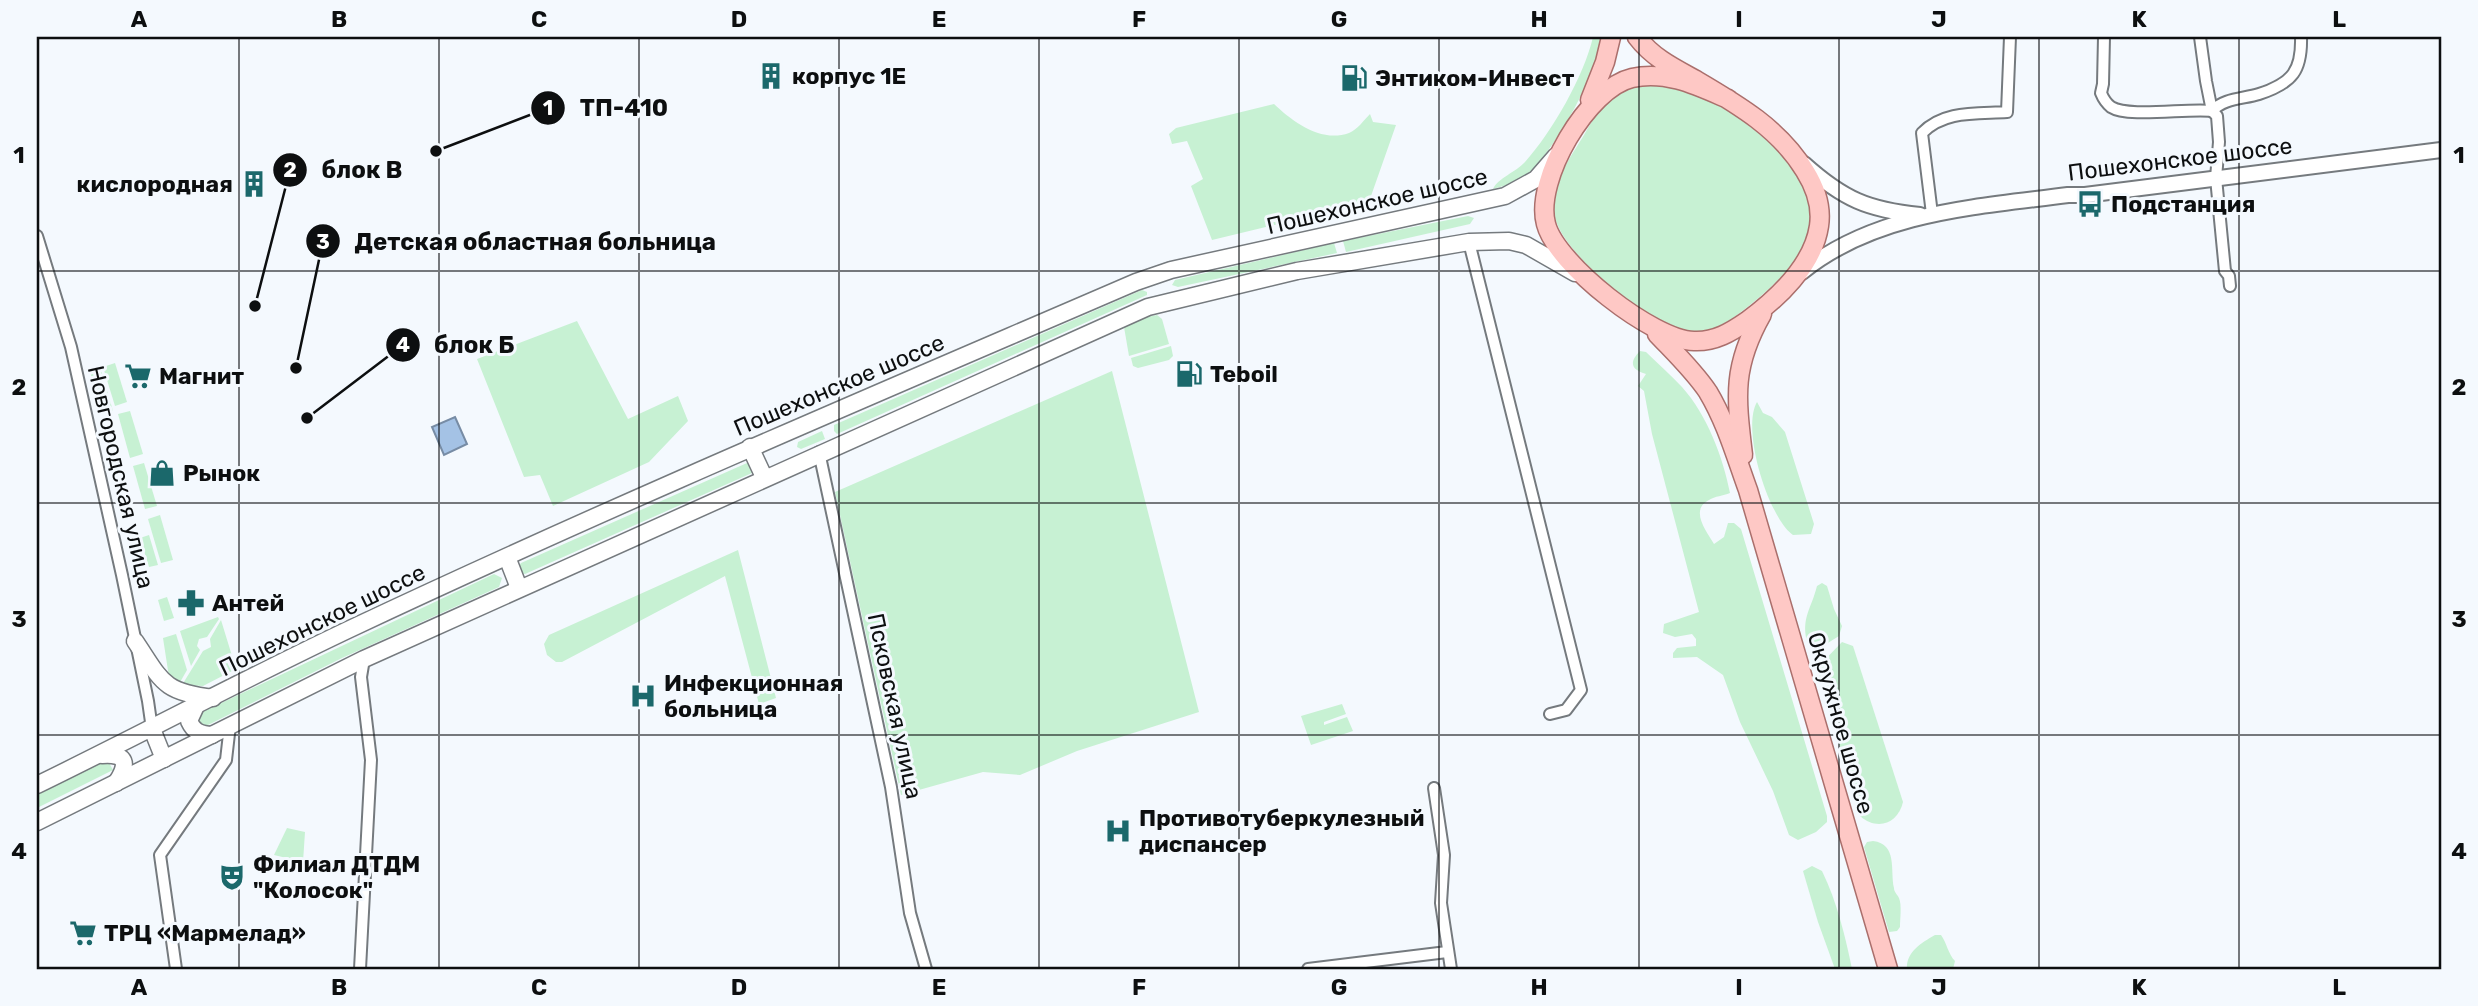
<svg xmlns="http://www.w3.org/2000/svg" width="2478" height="1006" font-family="Rubik,sans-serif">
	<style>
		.green { fill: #c7f1d3 }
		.water { fill: #a4c2e5; stroke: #778ca5; stroke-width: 2 }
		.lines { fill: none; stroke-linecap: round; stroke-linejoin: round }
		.minor-casing { stroke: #757a7e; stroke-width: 14 }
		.tertiary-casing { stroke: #757a7e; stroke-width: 18 }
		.secondary-casing { stroke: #757a7e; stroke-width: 19 }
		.primary-casing { stroke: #aa6f6c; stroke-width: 21 }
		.minor { stroke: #fff; stroke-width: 10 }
		.tertiary { stroke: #fff; stroke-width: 14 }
		.secondary { stroke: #fff; stroke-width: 16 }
		.primary { stroke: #fec8c5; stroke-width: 18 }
		.grid { fill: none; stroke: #0d0f10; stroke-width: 2; stroke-opacity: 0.55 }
		.labels { text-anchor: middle; stroke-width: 6; stroke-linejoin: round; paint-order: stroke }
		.poi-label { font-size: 23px; font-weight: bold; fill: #0d0f10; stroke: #f4f9fe; text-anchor: start }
		.street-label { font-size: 23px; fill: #0d0f10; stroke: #f4f9fe }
		.leader { fill: none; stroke: #0d0f10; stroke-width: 2.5 }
		.callout-dot { fill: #0d0f10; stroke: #f4f9fe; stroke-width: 2.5 }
		.mark-label { font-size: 21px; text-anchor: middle; font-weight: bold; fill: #fff }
		.callout-label { font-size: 24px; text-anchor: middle; font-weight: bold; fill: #0d0f10; stroke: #f4f9fe; stroke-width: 6; stroke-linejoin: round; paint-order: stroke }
		.neatline { fill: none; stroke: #0d0f10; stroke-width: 2.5 }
		.grid-label { font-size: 23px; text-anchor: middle; font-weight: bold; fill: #0d0f10 }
	</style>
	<rect width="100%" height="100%" fill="#f4f9fe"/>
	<g class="green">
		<path d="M1593,37H1602C1597,74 1558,144 1532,170C1521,181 1507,185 1493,189C1498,178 1516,172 1525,162C1552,132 1584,76 1593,37Z"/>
		<path d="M1656,83C1668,86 1680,88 1692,92C1736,109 1822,172 1810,227C1802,264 1766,293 1737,315C1722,326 1703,336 1683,331C1647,322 1558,251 1554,213C1550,185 1570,158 1584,135C1605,98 1612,89 1656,83Z"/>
		<path d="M1274,104C1293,122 1321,143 1349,133C1357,130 1364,120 1370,114L1373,122L1396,125L1371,196L1358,205L1212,240L1191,186L1203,179L1187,141L1172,144L1169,134L1176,128Z"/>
		<polygon points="1468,216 1474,218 1470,224 1346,252 1343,241"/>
		<polygon points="1334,243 1337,253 1178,287 1172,285 1175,280"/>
		<polygon points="1142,290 1147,292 1147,295 837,434 834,431 834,425"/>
		<polygon points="1157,315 1162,319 1169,344 1129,356 1124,327 1141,318"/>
		<polygon points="577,321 628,419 678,396 688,421 649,462 553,506 540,475 524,477 477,359"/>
		<polygon points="1171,346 1173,356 1169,360 1138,368 1133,366 1131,358"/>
		<path d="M1640,351L1646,352C1658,364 1671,375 1682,387C1707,415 1723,457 1730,493C1723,496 1715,496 1709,500C1689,510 1707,532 1714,544L1724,537L1728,523H1734L1741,529L1827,816V822L1816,832L1798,840L1789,835L1773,791L1740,722L1723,675L1697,657L1673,658V653L1677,648L1696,646V639L1692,634L1675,637L1663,633L1664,624L1699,612L1652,434L1644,391L1638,386L1646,374C1632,370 1628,363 1640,351Z"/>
		<polygon points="115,363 127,402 115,406 103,367"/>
		<polygon points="100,367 113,411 103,414 90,372"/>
		<polygon points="1112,371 1199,712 1077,751 1020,775 983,772 901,795 835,492"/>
		<path d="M1757,402L1763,413L1772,417L1785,432L1814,524L1811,534L1793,535C1768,517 1741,429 1757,402Z"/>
		<polygon points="130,411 143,454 130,458 118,414"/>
		<polygon points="822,431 825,439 801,449 797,447 798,442"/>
		<polygon points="144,463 157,506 145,509 133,466"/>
		<polygon points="747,463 751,463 755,469 752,473 525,574 521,573 518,567 521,563"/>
		<polygon points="160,515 173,560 161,563 148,519"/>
		<polygon points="149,535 158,565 149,567 140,538"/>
		<polygon points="738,550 776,698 759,704 725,576 562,662 556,662 547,655 544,644 549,635"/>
		<polygon points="494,574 502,578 499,587 342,658 202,728 196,715"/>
		<path d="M1822,583L1827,586L1834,609L1842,626L1839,636L1815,651L1808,645C1800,619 1811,610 1817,586Z"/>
		<polygon points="167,597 174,618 164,621 158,600"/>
		<polygon points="218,617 219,619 207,637 199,639 197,646 200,650 191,666 180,631"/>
		<polygon points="221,620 236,669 203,686 182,685 203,651 211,647 210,639"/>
		<polygon points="176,634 187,670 179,684 169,677 163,638"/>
		<path d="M1842,642L1853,646L1903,802C1898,824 1877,831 1860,816L1817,668Z"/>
		<polygon points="1342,704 1346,714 1324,722 1324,725 1347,717 1353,731 1311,745 1301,716"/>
		<polygon points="107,759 113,770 37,808 37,794"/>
		<polygon points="287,828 305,832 303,862 274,855"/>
		<path d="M1873,841C1898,844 1890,871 1894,888C1894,892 1897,894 1899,898C1902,905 1900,919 1900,927L1897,931L1889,932L1864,847L1867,842Z"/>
		<path d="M1812,866L1822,871C1837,902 1845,935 1852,969H1835L1818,922L1803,871Z"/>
		<path d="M1935,935H1941C1947,943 1948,954 1955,961L1953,969H1907C1906,952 1921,943 1935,935Z"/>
	</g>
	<polygon class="water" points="455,417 467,444 444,455 432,427"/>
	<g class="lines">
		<defs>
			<g id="minor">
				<path d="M2104,37L2103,84L2101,93C2103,98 2106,103 2111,107C2128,118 2188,108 2212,111"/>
				<polyline points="2200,37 2206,81 2212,111 2217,116 2219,142 2216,178 2225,271 2229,276 2230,286"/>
				<path d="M2212,111C2224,98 2243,99 2259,94C2293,83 2302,70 2301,37"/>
				<path d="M1932,214L1922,133C1944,110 1977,114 2007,112L2010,37"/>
				<polyline points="37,236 71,347 122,575 148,701 152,729"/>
				<polyline points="1469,242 1581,690 1566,710 1550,714"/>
				<polyline points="819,452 891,787 910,913 926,969"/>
				<polyline points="1434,788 1444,855 1441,903 1451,969"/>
				<polyline points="176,969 160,855 226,760 230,725"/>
				<polyline points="360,969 371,760 361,677 364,659"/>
				<polyline points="1308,969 1447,952"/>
			</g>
			<g id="tertiary">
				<path d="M1804,164C1843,199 1868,210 1920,215"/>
				<path d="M1802,272C1876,212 1977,207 2068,195H2085L2441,150"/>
			</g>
			<g id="secondary">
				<polyline points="750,447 764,477"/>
				<polyline points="507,557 519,588"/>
				<path d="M135,641C162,681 162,692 213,698"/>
				<path d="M195,708L189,721C194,732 200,734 212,735"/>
				<polyline points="152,729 164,759"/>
				<path d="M102,755C127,753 129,764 116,783"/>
				<path d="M37,785C142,734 246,678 352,628C611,506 874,395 1136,282L1171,270L1505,196L1536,179L1556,156"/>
				<polyline points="37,822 364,659 1148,307 1297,271 1469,242 1509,241 1526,245 1575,273"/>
			</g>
			<g id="primary">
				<path d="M1637,37C1653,58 1674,68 1696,80C1737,104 1780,129 1805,171C1815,187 1822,206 1819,226C1813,266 1778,298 1747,321C1731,332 1715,342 1694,341C1653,340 1556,264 1546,224C1534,180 1588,88 1632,78C1666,70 1698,86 1728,99"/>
				<polyline points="1590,100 1605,62 1611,37"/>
				<path d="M1657,334C1675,353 1694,371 1708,392C1726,422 1736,457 1748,490L1888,969"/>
				<path d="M1743,455C1736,396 1732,367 1762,314"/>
			</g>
		</defs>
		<use href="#minor" class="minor-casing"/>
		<use href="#tertiary" class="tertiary-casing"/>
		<use href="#secondary" class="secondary-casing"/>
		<use href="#primary" class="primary-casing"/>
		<use href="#minor" class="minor"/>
		<use href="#tertiary" class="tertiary"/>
		<use href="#secondary" class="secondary"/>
		<use href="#primary" class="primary"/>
	</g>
	<path class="grid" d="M239,37V969M439,37V969M639,37V969M839,37V969M1039,37V969M1239,37V969M1439,37V969M1639,37V969M1839,37V969M2039,37V969M2239,37V969M37,271H2441M37,503H2441M37,735H2441"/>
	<defs>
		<symbol id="building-bare" viewBox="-9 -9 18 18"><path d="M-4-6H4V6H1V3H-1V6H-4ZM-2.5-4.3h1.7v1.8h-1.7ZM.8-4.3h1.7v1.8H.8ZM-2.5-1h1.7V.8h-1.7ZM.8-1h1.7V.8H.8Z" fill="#1b686b" stroke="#f4f9fe" stroke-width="2.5" paint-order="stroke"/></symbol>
		<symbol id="fuel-bare" viewBox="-9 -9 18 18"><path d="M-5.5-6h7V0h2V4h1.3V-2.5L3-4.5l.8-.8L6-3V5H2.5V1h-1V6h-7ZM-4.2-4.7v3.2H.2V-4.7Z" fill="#1b686b" stroke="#f4f9fe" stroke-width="2.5" paint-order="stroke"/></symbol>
		<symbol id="bus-bare" viewBox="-9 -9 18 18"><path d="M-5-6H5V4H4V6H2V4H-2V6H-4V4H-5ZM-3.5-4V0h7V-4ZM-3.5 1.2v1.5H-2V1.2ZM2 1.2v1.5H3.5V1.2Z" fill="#1b686b" stroke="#f4f9fe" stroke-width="2.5" paint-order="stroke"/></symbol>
		<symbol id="supermarket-bare" viewBox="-9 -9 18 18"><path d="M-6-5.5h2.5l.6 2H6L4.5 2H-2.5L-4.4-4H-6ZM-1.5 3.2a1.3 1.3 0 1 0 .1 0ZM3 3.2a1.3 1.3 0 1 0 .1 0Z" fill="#1b686b" stroke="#f4f9fe" stroke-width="2.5" paint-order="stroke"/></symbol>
		<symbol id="shop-bare" viewBox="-9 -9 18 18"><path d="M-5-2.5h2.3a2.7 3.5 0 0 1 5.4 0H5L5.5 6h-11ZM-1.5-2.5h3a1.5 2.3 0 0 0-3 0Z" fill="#1b686b" stroke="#f4f9fe" stroke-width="2.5" paint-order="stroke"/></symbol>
		<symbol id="pharmacy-bare" viewBox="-9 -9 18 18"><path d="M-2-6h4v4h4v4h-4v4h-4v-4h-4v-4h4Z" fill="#1b686b" stroke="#f4f9fe" stroke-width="2.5" paint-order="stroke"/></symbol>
		<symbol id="hospital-bare" viewBox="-9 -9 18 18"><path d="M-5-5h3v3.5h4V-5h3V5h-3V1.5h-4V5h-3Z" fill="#1b686b" stroke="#f4f9fe" stroke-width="2.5" paint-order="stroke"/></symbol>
		<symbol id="theatre-bare" viewBox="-9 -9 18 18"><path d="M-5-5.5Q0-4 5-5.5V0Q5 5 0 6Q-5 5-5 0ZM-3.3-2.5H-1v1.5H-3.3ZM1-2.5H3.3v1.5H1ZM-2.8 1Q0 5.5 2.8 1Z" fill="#1b686b" stroke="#f4f9fe" stroke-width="2.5" paint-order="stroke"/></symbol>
	</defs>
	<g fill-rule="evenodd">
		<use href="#building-bare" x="752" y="57" width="38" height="38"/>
		<use href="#fuel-bare" x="1335" y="59" width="38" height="38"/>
		<use href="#building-bare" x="235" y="165" width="38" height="38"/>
		<use href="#bus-bare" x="2071" y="185" width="38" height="38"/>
		<use href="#fuel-bare" x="1170" y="355" width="38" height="38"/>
		<use href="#supermarket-bare" x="119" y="357" width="38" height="38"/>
		<use href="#shop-bare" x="143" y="454" width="38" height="38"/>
		<use href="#pharmacy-bare" x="172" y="584" width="38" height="38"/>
		<use href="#hospital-bare" x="624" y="677" width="38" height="38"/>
		<use href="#hospital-bare" x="1099" y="812" width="38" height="38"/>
		<use href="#theatre-bare" x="213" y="858" width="38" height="38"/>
		<use href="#supermarket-bare" x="64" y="914" width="38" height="38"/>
	</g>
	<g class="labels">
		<g class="poi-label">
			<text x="792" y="84">корпус 1Е</text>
			<text x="1375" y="86">Энтиком-Инвест</text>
			<text x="233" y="192" text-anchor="end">кислородная</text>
			<text x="2111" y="212">Подстанция</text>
			<text x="1210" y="382">Teboil</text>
			<text x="159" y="384">Магнит</text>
			<text x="183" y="481">Рынок</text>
			<text x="212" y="611">Антей</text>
			<text x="664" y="691">Инфекционная<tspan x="664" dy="26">больница</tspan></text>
			<text x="1139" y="826">Противотуберкулезный<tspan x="1139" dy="26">диспансер</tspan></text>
			<text x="253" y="872">Филиал ДТДМ<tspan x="253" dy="26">"Колосок"</tspan></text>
			<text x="104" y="941">ТРЦ «Мармелад»</text>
		</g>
		<g class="street-label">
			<text transform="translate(2180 159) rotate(-7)" y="8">Пошехонское шоссе</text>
			<text transform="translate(1377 201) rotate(-13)" y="8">Пошехонское шоссе</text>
			<text transform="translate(839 385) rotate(-23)" y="8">Пошехонское шоссе</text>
			<text transform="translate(121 477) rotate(77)" y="8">Новгородская улица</text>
			<text transform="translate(322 620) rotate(-26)" y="8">Пошехонское шоссе</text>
			<text transform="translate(895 706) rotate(78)" y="8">Псковская улица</text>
			<text transform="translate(1841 723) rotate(74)" y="8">Окружное шоссе</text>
		</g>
	</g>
	<path class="leader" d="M436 151L548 108M255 306L290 170M296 368L323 241M307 418L403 345"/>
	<g class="callout-dot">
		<circle cx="436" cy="151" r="7"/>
		<circle cx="255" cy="306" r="7"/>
		<circle cx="296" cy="368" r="7"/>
		<circle cx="307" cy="418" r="7"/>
		<circle cx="548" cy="108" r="18"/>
		<circle cx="290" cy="170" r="18"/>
		<circle cx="323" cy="241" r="18"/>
		<circle cx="403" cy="345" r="18"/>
	</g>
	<g class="mark-label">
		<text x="548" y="115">1</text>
		<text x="290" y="177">2</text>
		<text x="323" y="249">3</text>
		<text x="403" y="352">4</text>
	</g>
	<g class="callout-label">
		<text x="624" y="116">ТП-410</text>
		<text x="362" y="178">блок В</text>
		<text x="535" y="250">Детская областная больница</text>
		<text x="474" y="353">блок Б</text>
	</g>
	<rect width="2478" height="1006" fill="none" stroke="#f4f9fe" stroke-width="77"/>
	<rect x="38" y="38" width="2402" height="930" class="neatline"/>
	<g class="grid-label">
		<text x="139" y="27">A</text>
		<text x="339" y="27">B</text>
		<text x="539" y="27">C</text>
		<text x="739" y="27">D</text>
		<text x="939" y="27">E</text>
		<text x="1139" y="27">F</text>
		<text x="1339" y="27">G</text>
		<text x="1539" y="27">H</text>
		<text x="1739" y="27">I</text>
		<text x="1939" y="27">J</text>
		<text x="2139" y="27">K</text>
		<text x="2339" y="27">L</text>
		<text x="19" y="163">1</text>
		<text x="2459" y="163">1</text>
		<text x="19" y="395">2</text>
		<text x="2459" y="395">2</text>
		<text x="19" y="627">3</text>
		<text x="2459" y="627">3</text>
		<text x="19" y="859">4</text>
		<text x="2459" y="859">4</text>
		<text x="139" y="995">A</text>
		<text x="339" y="995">B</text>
		<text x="539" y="995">C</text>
		<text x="739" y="995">D</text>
		<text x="939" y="995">E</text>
		<text x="1139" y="995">F</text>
		<text x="1339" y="995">G</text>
		<text x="1539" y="995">H</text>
		<text x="1739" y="995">I</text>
		<text x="1939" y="995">J</text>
		<text x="2139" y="995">K</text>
		<text x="2339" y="995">L</text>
	</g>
</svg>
